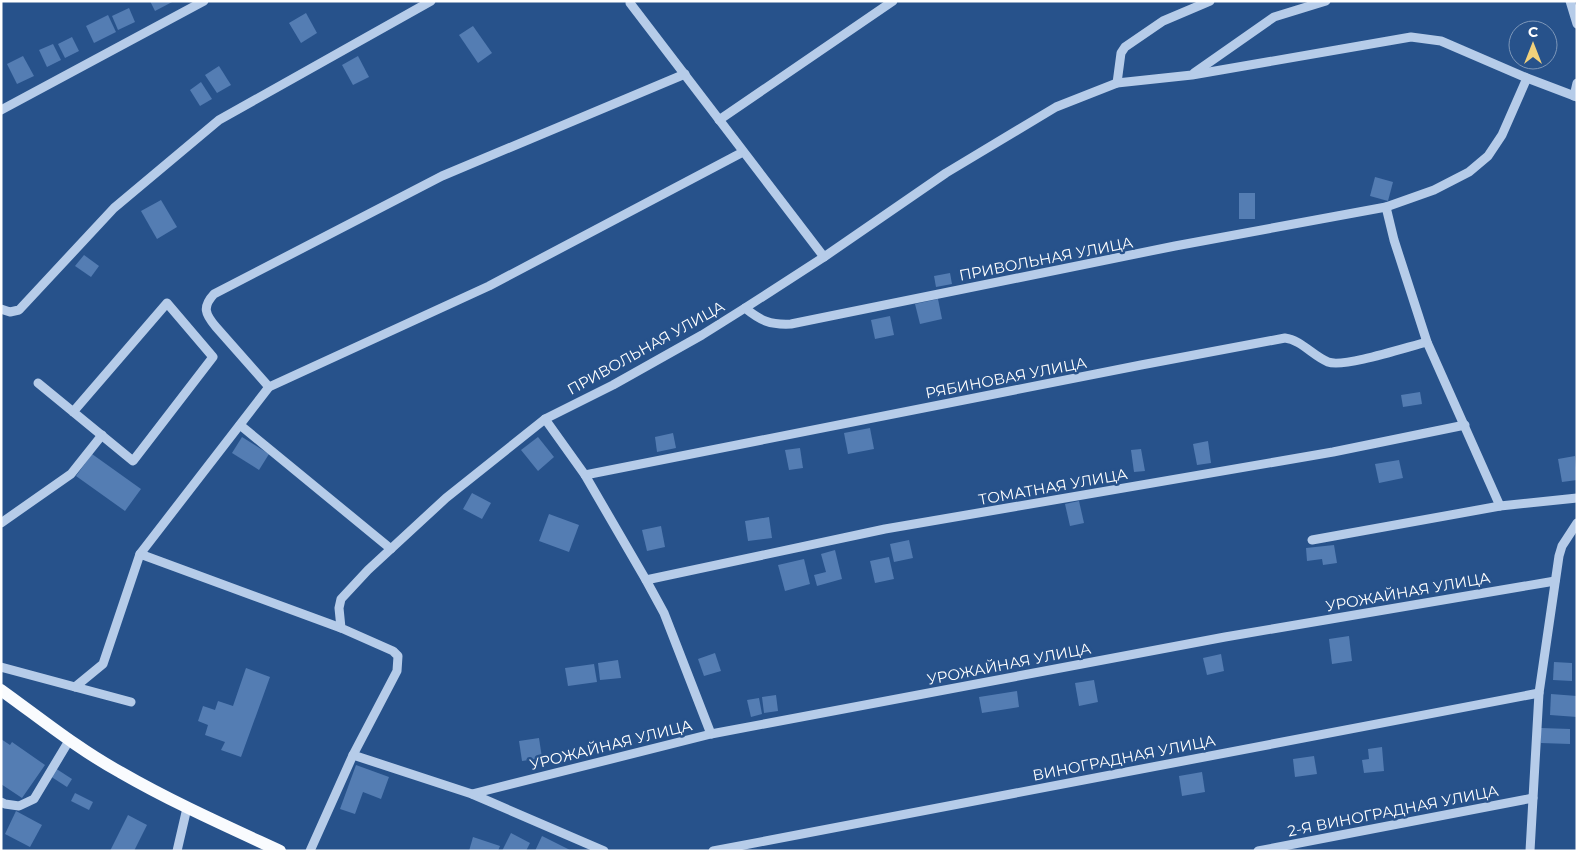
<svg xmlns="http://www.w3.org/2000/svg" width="1578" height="852" font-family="Montserrat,sans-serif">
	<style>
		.building { fill: #547db3 }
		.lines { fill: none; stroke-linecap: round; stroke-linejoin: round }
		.minor { stroke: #b6cce9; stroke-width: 9 }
		.major { stroke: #f9fbfe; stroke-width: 12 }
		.labels { text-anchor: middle; stroke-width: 5; stroke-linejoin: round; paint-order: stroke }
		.street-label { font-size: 15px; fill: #fff; stroke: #27528b }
	</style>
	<rect width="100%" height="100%" fill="#27528b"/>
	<g class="building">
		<polygon points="150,1 174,1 155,11"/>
		<polygon points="129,8 135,22 118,30 112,16"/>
		<polygon points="306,13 317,33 301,43 289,23"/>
		<polygon points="108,15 116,32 94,43 86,26"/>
		<polygon points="473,26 492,53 478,63 459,35"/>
		<polygon points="72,37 79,51 65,58 58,44"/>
		<polygon points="53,44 61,60 47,67 39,50"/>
		<polygon points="23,56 34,76 17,84 7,64"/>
		<polygon points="358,56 369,77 353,85 342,65"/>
		<polygon points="219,66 231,85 217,93 205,75"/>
		<polygon points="201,82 212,99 200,106 190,90"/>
		<polygon points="1375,177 1393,182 1388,201 1370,196"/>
		<rect x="1239" y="193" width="16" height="26"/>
		<polygon points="161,200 177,227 157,239 141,211"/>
		<polygon points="84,255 99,266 91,277 75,266"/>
		<polygon points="950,273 952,284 936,287 934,276"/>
		<polygon points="938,299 942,319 920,324 915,304"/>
		<polygon points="890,316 894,335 875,339 871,320"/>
		<polygon points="1420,392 1422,404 1403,407 1401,395"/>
		<polygon points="870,428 874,449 848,454 844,433"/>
		<polygon points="673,433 676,448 657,452 655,437"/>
		<polygon points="242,437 269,454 259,470 232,453"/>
		<polygon points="538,437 554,457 538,471 521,450"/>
		<polygon points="1208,441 1211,463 1197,465 1193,444"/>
		<polygon points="800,448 803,468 789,470 785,450"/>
		<polygon points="1141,449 1145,471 1134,472 1131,450"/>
		<polygon points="92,454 141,489 125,511 76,476"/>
		<polygon points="1575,456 1577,480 1562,482 1558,459"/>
		<polygon points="1399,460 1403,478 1379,483 1375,464"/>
		<polygon points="472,493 491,503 482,519 463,509"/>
		<polygon points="1079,501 1084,523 1070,526 1065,504"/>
		<polygon points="549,514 579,525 569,552 539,541"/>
		<polygon points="769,517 772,538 748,541 745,521"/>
		<polygon points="661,526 665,547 647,551 642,530"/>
		<polygon points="909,540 913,558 894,562 890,544"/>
		<polygon points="1334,545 1337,563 1323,565 1322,559 1307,561 1306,548"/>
		<polygon points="835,550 842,579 817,586 814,575 826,572 821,554"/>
		<polygon points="889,557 894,579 875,583 870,561"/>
		<polygon points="804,559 810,584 785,591 778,565"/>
		<polygon points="1349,636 1352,661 1332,664 1329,639"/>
		<polygon points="715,653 721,671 704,676 698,659"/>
		<polygon points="1221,654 1224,671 1207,675 1203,658"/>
		<polygon points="618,660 621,678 600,680 598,663"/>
		<polygon points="1554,662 1572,663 1572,681 1553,680"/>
		<polygon points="594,664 597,682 568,686 565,668"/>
		<polygon points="246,668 270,677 241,757 221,750 225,742 205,735 208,725 198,721 203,706 215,710 218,701 233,706"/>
		<polygon points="1094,680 1098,702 1079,706 1075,683"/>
		<polygon points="1017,691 1019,707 982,713 979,697"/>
		<polygon points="1551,694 1577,696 1577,717 1550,715"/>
		<polygon points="776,695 778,711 764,713 762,697"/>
		<polygon points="759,698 762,714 751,717 747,700"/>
		<polygon points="1541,728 1570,729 1570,744 1541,743"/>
		<polygon points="539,738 542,758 522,761 519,741"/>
		<polygon points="1,739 10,745 12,742 45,765 22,798 1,784"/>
		<polygon points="1382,747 1384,771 1364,773 1362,760 1369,759 1368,749"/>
		<polygon points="1314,756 1317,774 1295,777 1293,759"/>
		<polygon points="356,765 389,777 381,799 363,792 355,814 340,809"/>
		<polygon points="55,768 72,779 67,787 50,776"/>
		<polygon points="1202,772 1205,792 1182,796 1179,776"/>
		<polygon points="75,793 93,802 89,810 71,801"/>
		<polygon points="16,811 42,825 30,847 5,834"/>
		<polygon points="128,815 147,825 134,851 110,851"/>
		<polygon points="511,833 530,843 526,851 502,851"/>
		<polygon points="542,836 572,851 535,851"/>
		<polygon points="473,837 500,846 498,851 469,851"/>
	</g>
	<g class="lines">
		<g class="minor">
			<polyline points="1570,1 1577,24"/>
			<polyline points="630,3 824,257"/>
			<polyline points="1194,73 1274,17 1326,1"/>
			<polyline points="1117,83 1121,53 1125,47 1163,21 1210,1"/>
			<polyline points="1574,96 1577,83"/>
			<polyline points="1,110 204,1"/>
			<polyline points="719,120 893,1"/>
			<polyline points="1386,207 1394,240 1427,342 1500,506 1577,498"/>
			<polyline points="745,308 824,257 946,173 1056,107 1117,83 1192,75 1411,37 1441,41 1527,78 1577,97"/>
			<polyline points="1,309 10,312 19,310 114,208 219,120 431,1"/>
			<polyline points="38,383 133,461 213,357 167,303 73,412"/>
			<path d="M269,387L216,327C205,314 202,307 214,294L442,176L685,74"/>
			<polyline points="545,419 585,475 646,580 664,613 711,734"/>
			<polyline points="240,425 391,549"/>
			<path d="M585,475L1141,365L1285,338C1301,340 1313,356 1328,362C1344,368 1407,347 1427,342"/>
			<polyline points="1,523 71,474 102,435"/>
			<polyline points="1312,540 1500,506"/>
			<polyline points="140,554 341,628"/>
			<polyline points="646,580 885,529 1333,452 1465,425"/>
			<polyline points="1,667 131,702"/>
			<polyline points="75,687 103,664 140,554 269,387 489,286 743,152"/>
			<polyline points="353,755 472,794 604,851"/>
			<polyline points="472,794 711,734 1225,637 1555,581"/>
			<polyline points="1,802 5,804 19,806 34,799 70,739"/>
			<polyline points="177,851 187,808"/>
			<path d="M310,851L353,755L397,671L398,656L393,651L341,628L339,608L341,599L368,570L446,498L545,419L613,385L702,335L745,308C761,321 770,325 791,324L1175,246L1386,207L1434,190L1469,172L1488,156L1502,135L1527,78"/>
			<polyline points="713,851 1539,693"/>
			<polyline points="1258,851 1533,798"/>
			<polyline points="1530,851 1539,693 1559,556 1562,546 1577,523"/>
		</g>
		<path class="major" d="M1,690C40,718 78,749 120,772C172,802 226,826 280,851"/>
	</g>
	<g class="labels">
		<g class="street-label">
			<text transform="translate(1046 259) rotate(-11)" y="5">ПРИВОЛЬНАЯ УЛИЦА</text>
			<text transform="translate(646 348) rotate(-29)" y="5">ПРИВОЛЬНАЯ УЛИЦА</text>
			<text transform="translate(1006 378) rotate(-11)" y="5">РЯБИНОВАЯ УЛИЦА</text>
			<text transform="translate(1053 487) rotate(-10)" y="5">ТОМАТНАЯ УЛИЦА</text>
			<text transform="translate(1408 592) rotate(-10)" y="5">УРОЖАЙНАЯ УЛИЦА</text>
			<text transform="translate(1009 664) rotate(-11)" y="5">УРОЖАЙНАЯ УЛИЦА</text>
			<text transform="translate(611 745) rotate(-14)" y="5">УРОЖАЙНАЯ УЛИЦА</text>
			<text transform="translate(1124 758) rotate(-11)" y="5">ВИНОГРАДНАЯ УЛИЦА</text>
			<text transform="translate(1393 811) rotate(-11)" y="5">2-Я ВИНОГРАДНАЯ УЛИЦА</text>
		</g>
	</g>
	<rect width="1578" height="852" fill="none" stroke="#ffffff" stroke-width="5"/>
	<g transform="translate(1533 45)"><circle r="24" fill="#27528b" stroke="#7d97b9"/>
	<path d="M0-4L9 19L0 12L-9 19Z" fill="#f2d17b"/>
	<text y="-8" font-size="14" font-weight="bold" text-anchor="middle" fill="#ffffff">С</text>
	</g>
</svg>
